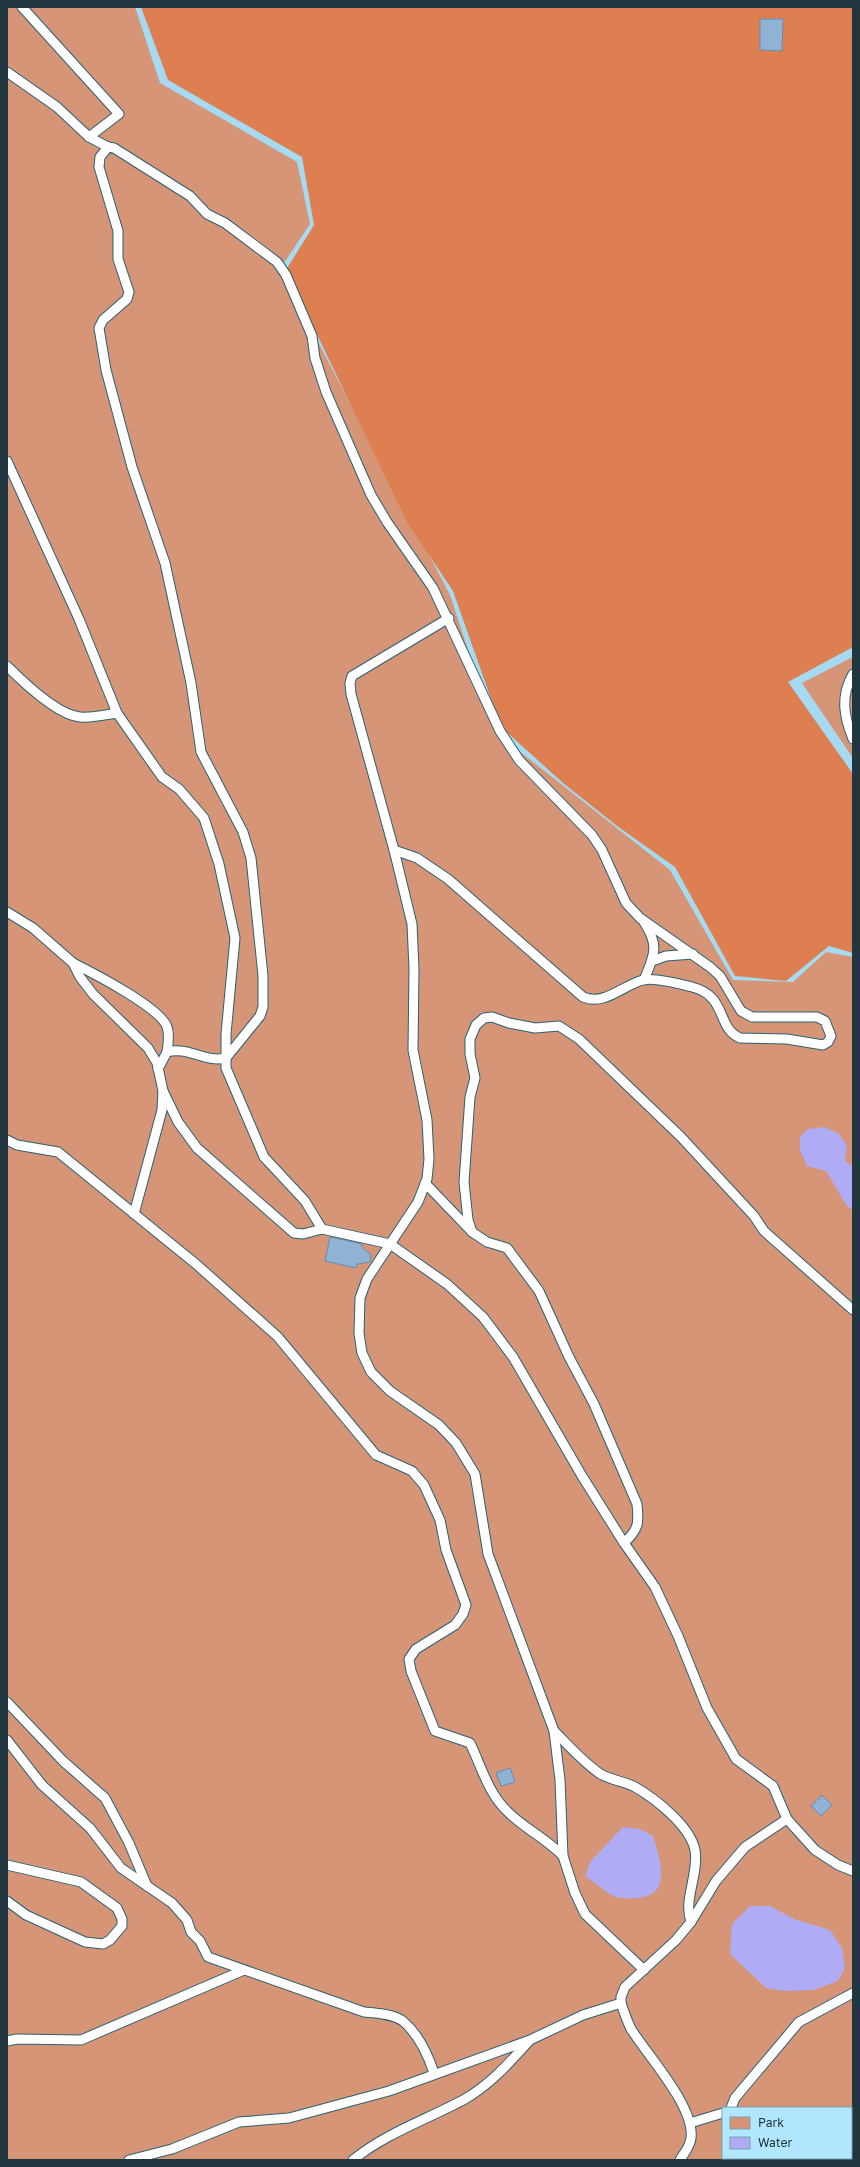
<svg xmlns="http://www.w3.org/2000/svg" width="860" height="2167" font-family="'Golos Text',sans-serif">
	<style>
		.green { fill: #d59576; fill-rule: evenodd }
		.forest { fill: #dd7f51 }
		.water { fill: #afabf5 }
		.building { fill: #8eb3d4; stroke: #688cac }
		.lines { fill: none; stroke-linecap: round; stroke-linejoin: round }
		.service-casing { stroke: #2c6073; stroke-width: 11 }
		.service { stroke: #fff; stroke-width: 9 }
	</style>
	<rect width="100%" height="100%" fill="#a5daf1"/>
	<g class="green">
		<path d="M7,7H135L160,83L297,162L310,224L280,269L450,595L495,732L670,870L733,980L793,982L826,952L853,957V2160H7ZM723,2108H851V2158H723Z"/>
		<polygon points="853,657 853,758 802,683"/>
	</g>
	<polygon class="forest" points="141,7 853,7 853,647 788,682 853,774 853,953 829,946 786,981 735,976 675,867 617,826 563,783 501,727 453,591 407,522 286,270 314,225 302,157 168,80"/>
	<g class="water">
		<polygon points="824,1127 839,1134 847,1146 845,1161 853,1167 853,1210 847,1206 826,1171 807,1166 800,1150 800,1137 808,1129"/>
		<path d="M623,1827L640,1829L653,1836C660,1859 673,1895 638,1898C629,1899 618,1899 610,1894C602,1889 594,1882 585,1876L590,1862Z"/>
		<polygon points="750,1906 770,1906 794,1919 830,1930 842,1948 845,1968 838,1981 814,1990 784,1991 766,1988 730,1954 732,1924"/>
	</g>
	<g class="building">
		<polygon points="760,19 783,19 782,51 760,50"/>
		<polygon points="330,1237 362,1244 361,1246 371,1255 370,1262 357,1264 356,1268 325,1261"/>
		<polygon points="510,1768 515,1782 501,1786 496,1773"/>
		<polygon points="822,1795 832,1805 821,1816 811,1806"/>
	</g>
	<g class="lines">
		<defs>
			<g id="service">
				<polyline points="22,7 119,114 89,137"/>
				<polyline points="7,72 57,107 89,137 108,147"/>
				<polyline points="7,461 79,619 117,713 162,777 179,789 204,818 219,864 235,938 226,1034 226,1068 264,1157 305,1201 322,1229 390,1244 447,1284 483,1317 513,1357 582,1476 624,1543 655,1587 678,1636 707,1708 736,1759 773,1786 787,1819 815,1850 838,1865 853,1871"/>
				<polyline points="449,618 352,676 350,683 351,694 394,850 412,924 414,969 413,1050 427,1120 429,1159 427,1179 418,1202 367,1279 360,1298 359,1333 362,1353 371,1372 390,1391 439,1425 456,1443 475,1474 488,1554 554,1731 560,1780 563,1856 575,1893 585,1914 644,1970"/>
				<path d="M7,666C23,682 57,715 80,717C92,718 105,715 117,713"/>
				<path d="M853,674C840,696 844,717 853,739"/>
				<polyline points="7,912 33,928 73,963 80,977 93,994 148,1048 157,1063 163,1091 162,1110 134,1214"/>
				<path d="M644,922C660,946 654,956 644,980"/>
				<polyline points="652,961 666,956 693,954"/>
				<path d="M73,963C93,973 161,1008 167,1027C170,1035 168,1044 167,1052"/>
				<path d="M158,1069L167,1052C188,1046 205,1063 226,1058L260,1016L263,1007V976L251,858L243,832L201,752L191,683L165,563L132,467L106,370L99,328L103,320L127,299L129,292L118,259V231L99,167L100,157L108,147L114,148L190,196L207,214L225,223L277,262L286,275L312,336L315,358L326,392L371,495L387,522L433,588L500,731L519,760L592,835L602,850L626,903L640,918L710,967L720,976L741,1011L752,1017H817L825,1021L831,1036L828,1042L823,1045L787,1039L740,1038C716,1028 728,996 692,987C680,984 655,977 643,980C623,985 605,1006 583,997L448,879L417,858L394,850"/>
				<polyline points="163,1091 178,1122 197,1148 294,1233 303,1234 322,1229"/>
				<path d="M7,1140L17,1145L58,1152L196,1264L278,1337L376,1455L412,1471L424,1485L440,1520L446,1550L466,1605L463,1614L455,1625L416,1649L409,1659L411,1671L435,1731L470,1743C481,1766 488,1792 506,1810C523,1828 546,1838 563,1856"/>
				<path d="M425,1183L472,1232L487,1242L507,1248L539,1291L569,1357L594,1404L637,1504C639,1523 639,1529 624,1543"/>
				<polyline points="472,1232 468,1220 464,1182 470,1097 475,1078 470,1054 470,1039 476,1025 484,1018 492,1017 509,1023 535,1028 559,1026 579,1039 681,1137 754,1216 764,1231 853,1310"/>
				<polyline points="7,1702 63,1761 105,1798 129,1843 147,1886"/>
				<path d="M554,1731C568,1745 582,1761 599,1773C609,1780 624,1781 635,1787C656,1799 690,1826 695,1850C699,1875 683,1899 691,1922"/>
				<path d="M7,1740L42,1785L90,1828L121,1868L172,1903L187,1920L191,1932L200,1941L208,1957L364,2012C376,2013 395,2014 404,2022C419,2035 428,2055 434,2073"/>
				<polyline points="7,1865 81,1882 117,1908 122,1919 122,1926 110,1940 103,1944 85,1942 26,1915 7,1901"/>
				<path d="M621,2003C624,2012 627,2021 631,2029C648,2056 695,2107 691,2138C690,2147 684,2153 680,2160"/>
				<polyline points="7,2041 17,2039 81,2040 244,1970"/>
				<polyline points="731,2108 735,2098 799,2022 853,1993"/>
				<polyline points="690,2123 723,2113"/>
				<polyline points="851,2136 853,2138"/>
				<polyline points="129,2160 172,2149 239,2122 289,2118 389,2091 530,2040 583,2015 621,2003 621,1997 625,1987 676,1940 691,1922 716,1881 745,1847 787,1819"/>
				<path d="M353,2160C386,2133 428,2119 465,2099C491,2084 509,2063 529,2041"/>
			</g>
		</defs>
		<use href="#service" class="service-casing"/>
		<use href="#service" class="service"/>
	</g>
	<rect width="860" height="2167" fill="none" stroke="#21363f" stroke-width="16"/>
	<rect x="722" y="2107" width="130" height="52" fill="#b2e8ff" stroke="#78a1b2"/>
	<rect x="730" y="2117" width="20" height="12" fill="#d59576" stroke="#78a1b2"/>
	<text x="758" y="2127" font-size="12" fill="#21363f">Park</text>
	<rect x="730" y="2137" width="20" height="12" fill="#afabf5" stroke="#78a1b2"/>
	<text x="758" y="2147" font-size="12" fill="#21363f">Water</text>
</svg>
